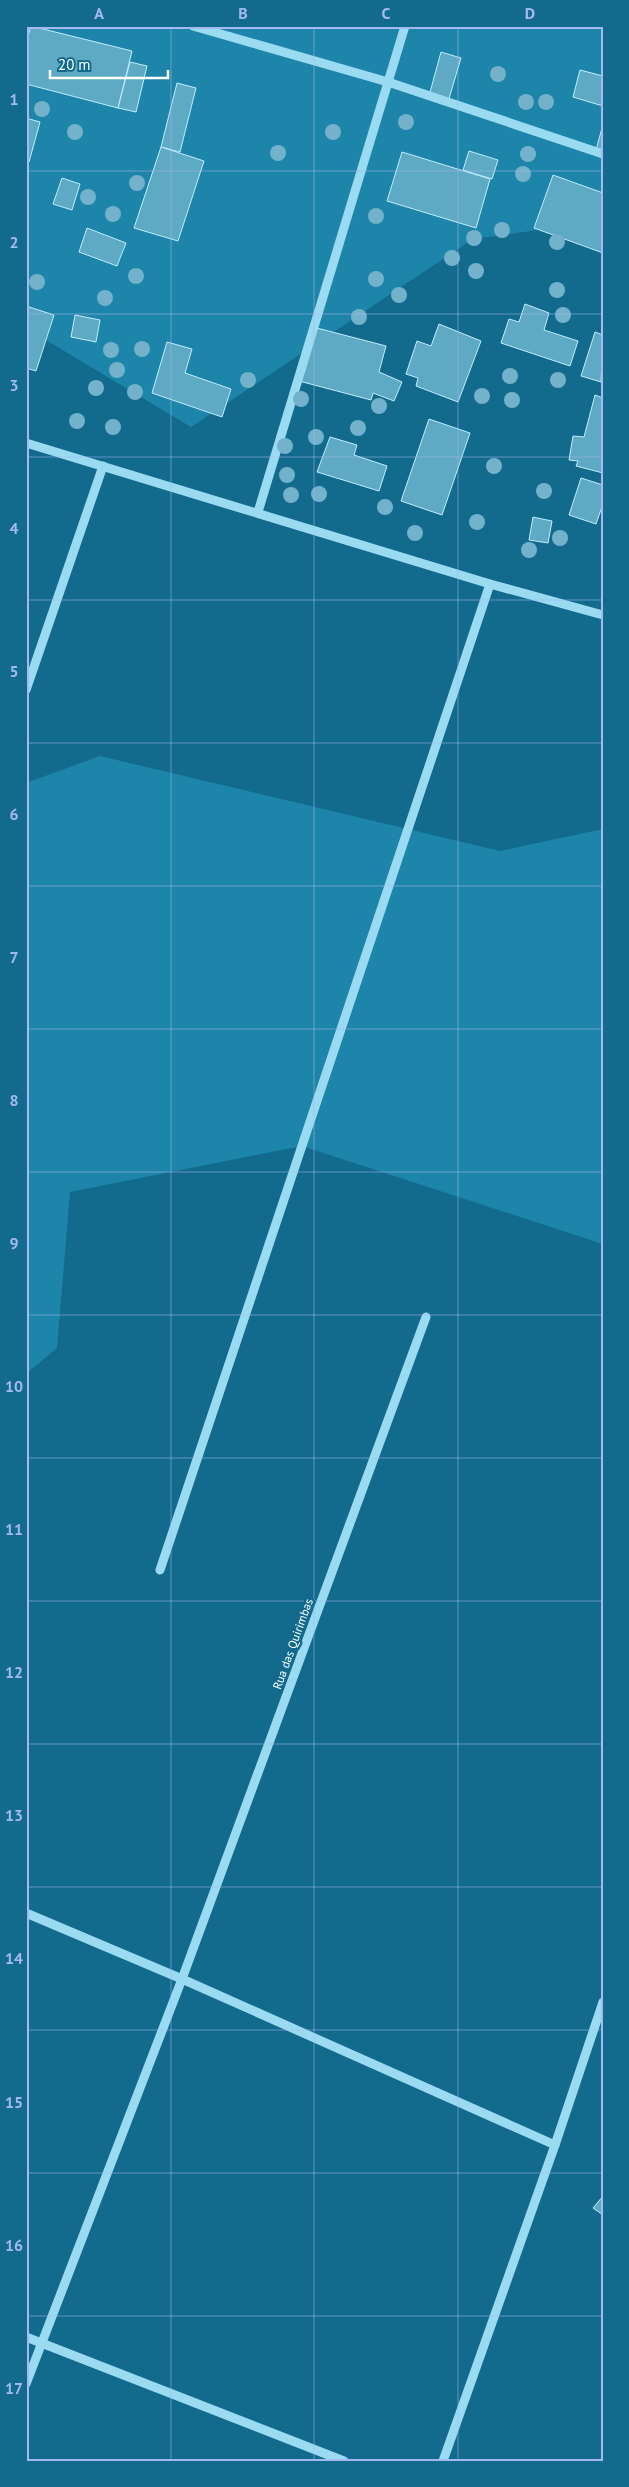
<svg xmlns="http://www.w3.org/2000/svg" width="629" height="2487" font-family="'PT Sans',sans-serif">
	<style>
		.green { fill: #1d85a9 }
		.building { fill: #5ea9c3; stroke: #c2edfc }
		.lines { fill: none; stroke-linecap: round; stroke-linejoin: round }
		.minor { stroke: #9bdbf1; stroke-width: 9 }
		.tree { fill: #73b2ca }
		.grid { fill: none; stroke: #a5b8ef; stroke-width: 1; stroke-opacity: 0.55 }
		.labels { text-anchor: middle; stroke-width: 5; stroke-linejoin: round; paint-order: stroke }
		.street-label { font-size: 12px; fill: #fff; stroke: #126b8d }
		.neatline { fill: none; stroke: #a5b8ef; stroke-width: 2 }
		.grid-label { font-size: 16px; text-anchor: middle; font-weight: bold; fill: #a5b8ef }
	</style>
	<rect width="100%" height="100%" fill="#126b8d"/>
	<g class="green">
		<polygon points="26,26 603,26 603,221 473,239 191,427 26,328"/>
		<polygon points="100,756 500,851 603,829 603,1244 302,1146 70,1192 57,1348 26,1374 26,783"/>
	</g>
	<g class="building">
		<polygon points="31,26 132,51 118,108 26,84 26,43"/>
		<polygon points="441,52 461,58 448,102 429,96"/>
		<polygon points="130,62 147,66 136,112 118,108"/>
		<polygon points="580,70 603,76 601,83 603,84 603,106 573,97"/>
		<polygon points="177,83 196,88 180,152 161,147"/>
		<polygon points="26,118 40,122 29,162 26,161"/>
		<polygon points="603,124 603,156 595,154"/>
		<polygon points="161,147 204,161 178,241 134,228"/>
		<polygon points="469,151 498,160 492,179 463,170"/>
		<polygon points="402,152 490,179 476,228 387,201"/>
		<polygon points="553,175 603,193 603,253 534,228"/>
		<polygon points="62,178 80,184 72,210 53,204"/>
		<polygon points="87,228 126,243 117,266 79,252"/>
		<polygon points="525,304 549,313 544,330 578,341 570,366 501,343 509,319 519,322"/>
		<polygon points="26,306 54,315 36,371 26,368"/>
		<polygon points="75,315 100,320 96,342 71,337"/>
		<polygon points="439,324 481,341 458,402 416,386 418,378 406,374 417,341 431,346"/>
		<polygon points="313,327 386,346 379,372 402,382 394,401 373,393 371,400 299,381"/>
		<polygon points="595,332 603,335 601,382 581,376"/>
		<polygon points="167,342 192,349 185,373 231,389 222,417 152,393"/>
		<polygon points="595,395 603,398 603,473 576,466 578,461 569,460 573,436 584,437"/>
		<polygon points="429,419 470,433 442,515 401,501"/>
		<polygon points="330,437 357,445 354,455 387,466 379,491 317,472"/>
		<polygon points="581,478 603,485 603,504 596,524 569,515"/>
		<polygon points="533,517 552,521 548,543 529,540"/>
		<polygon points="603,2196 603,2215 593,2208"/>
	</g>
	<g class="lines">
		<g class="minor">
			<polyline points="193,26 388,82 603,154"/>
			<polyline points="26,443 490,584 603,615"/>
			<polyline points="258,512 405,26"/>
			<polyline points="26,690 103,466"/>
			<polyline points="160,1570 490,584"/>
			<polyline points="26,1913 182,1979 555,2145"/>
			<polyline points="26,2337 344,2461"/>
			<polyline points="26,2384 182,1979 426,1317"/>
			<polyline points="443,2461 555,2145 603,2002"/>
		</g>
	</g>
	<g class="tree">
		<circle cx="498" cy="74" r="8"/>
		<circle cx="526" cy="102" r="8"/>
		<circle cx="546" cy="102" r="8"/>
		<circle cx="42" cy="109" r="8"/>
		<circle cx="406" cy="122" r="8"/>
		<circle cx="75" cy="132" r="8"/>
		<circle cx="333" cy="132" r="8"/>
		<circle cx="278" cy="153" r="8"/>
		<circle cx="528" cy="154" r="8"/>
		<circle cx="523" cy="174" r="8"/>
		<circle cx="137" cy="183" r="8"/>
		<circle cx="88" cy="197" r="8"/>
		<circle cx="113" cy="214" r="8"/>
		<circle cx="376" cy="216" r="8"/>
		<circle cx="502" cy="230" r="8"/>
		<circle cx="474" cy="238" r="8"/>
		<circle cx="557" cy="242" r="8"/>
		<circle cx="452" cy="258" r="8"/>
		<circle cx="476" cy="271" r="8"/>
		<circle cx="136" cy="276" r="8"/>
		<circle cx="376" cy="279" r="8"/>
		<circle cx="37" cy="282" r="8"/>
		<circle cx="557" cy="290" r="8"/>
		<circle cx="399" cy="295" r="8"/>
		<circle cx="105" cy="298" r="8"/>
		<circle cx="563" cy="315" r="8"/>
		<circle cx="359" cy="317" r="8"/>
		<circle cx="142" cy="349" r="8"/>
		<circle cx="111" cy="350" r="8"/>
		<circle cx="117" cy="370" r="8"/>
		<circle cx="510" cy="376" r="8"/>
		<circle cx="248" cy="380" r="8"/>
		<circle cx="558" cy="380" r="8"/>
		<circle cx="96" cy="388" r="8"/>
		<circle cx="135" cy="392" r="8"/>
		<circle cx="482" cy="396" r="8"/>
		<circle cx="301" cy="399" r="8"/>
		<circle cx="512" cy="400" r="8"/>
		<circle cx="379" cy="406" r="8"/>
		<circle cx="77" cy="421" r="8"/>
		<circle cx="113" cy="427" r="8"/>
		<circle cx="358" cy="428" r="8"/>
		<circle cx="316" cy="437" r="8"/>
		<circle cx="285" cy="446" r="8"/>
		<circle cx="494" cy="466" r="8"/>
		<circle cx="287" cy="475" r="8"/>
		<circle cx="544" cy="491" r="8"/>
		<circle cx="319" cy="494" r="8"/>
		<circle cx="291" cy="495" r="8"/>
		<circle cx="385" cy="507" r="8"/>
		<circle cx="477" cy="522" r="8"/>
		<circle cx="415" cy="533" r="8"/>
		<circle cx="560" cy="538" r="8"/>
		<circle cx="529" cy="550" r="8"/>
	</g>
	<path class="grid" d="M171,26V2461M314,26V2461M458,26V2461M26,171H603M26,314H603M26,457H603M26,600H603M26,743H603M26,886H603M26,1029H603M26,1172H603M26,1315H603M26,1458H603M26,1601H603M26,1744H603M26,1887H603M26,2030H603M26,2173H603M26,2316H603"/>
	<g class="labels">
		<g class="street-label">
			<text transform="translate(293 1644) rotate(-70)" y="4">Rua das Quirimbas</text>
		</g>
	</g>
	<rect width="629" height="2487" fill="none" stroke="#126b8d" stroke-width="55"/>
	<path d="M50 70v8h118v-8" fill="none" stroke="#ffffff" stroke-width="2.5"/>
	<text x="58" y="70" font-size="15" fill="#ffffff" stroke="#126b8d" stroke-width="4" paint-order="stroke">20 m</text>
	<rect x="28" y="28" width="574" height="2432" class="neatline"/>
	<g class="grid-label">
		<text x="99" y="19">A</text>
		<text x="243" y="19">B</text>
		<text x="386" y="19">C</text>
		<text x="530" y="19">D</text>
		<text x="14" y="105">1</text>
		<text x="14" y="248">2</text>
		<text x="14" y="391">3</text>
		<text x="14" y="534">4</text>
		<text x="14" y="677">5</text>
		<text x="14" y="820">6</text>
		<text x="14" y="963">7</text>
		<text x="14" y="1106">8</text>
		<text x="14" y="1249">9</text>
		<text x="14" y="1392">10</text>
		<text x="14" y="1535">11</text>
		<text x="14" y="1678">12</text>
		<text x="14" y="1821">13</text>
		<text x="14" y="1964">14</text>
		<text x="14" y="2108">15</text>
		<text x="14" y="2251">16</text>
		<text x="14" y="2394">17</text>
	</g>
</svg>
